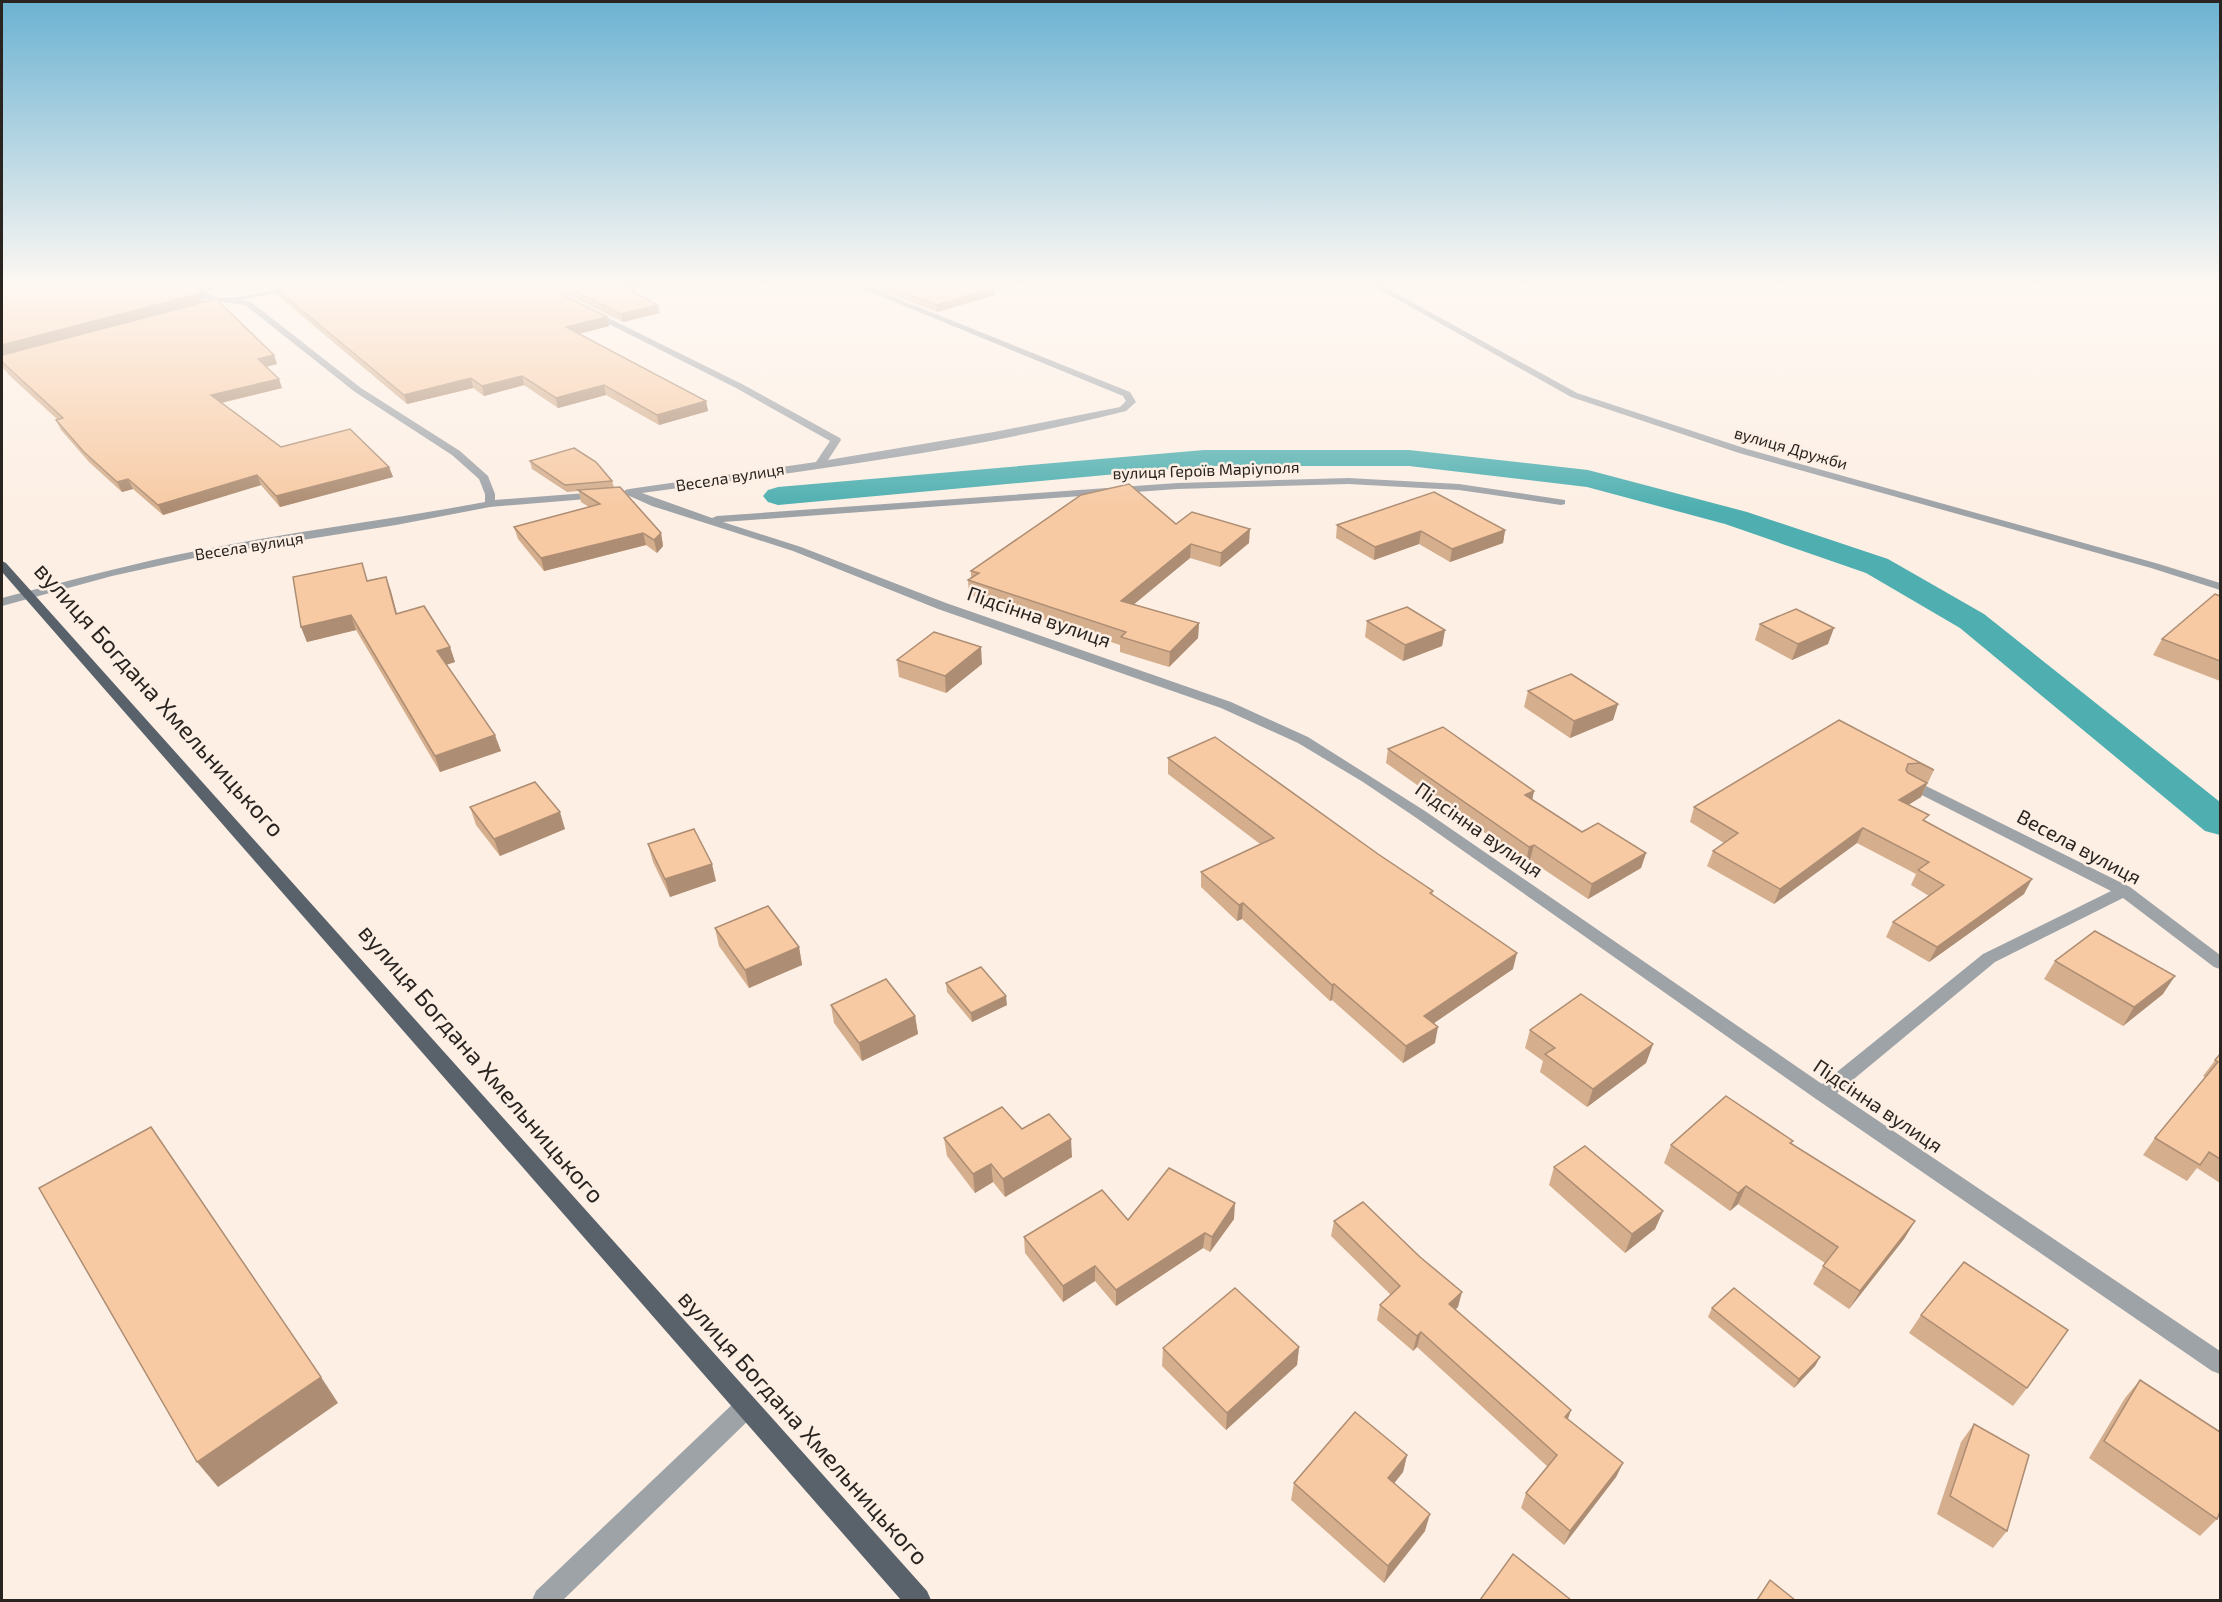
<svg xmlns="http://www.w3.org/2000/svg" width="2222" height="1602" font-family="'Exo 2',sans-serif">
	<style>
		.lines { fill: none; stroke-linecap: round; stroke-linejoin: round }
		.canal { fill: #4fafb0; fill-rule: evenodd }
		.minor { fill: #9ea3a8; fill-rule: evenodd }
		.major { fill: #59626b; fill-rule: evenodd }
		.wall { fill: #d4ae8d }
		.shaded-wall { fill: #ad8d73 }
		.building { fill: #f7caa4; stroke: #ad8d73; stroke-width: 1.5 }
		.labels { text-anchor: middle; stroke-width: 5; stroke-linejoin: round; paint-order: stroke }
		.far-street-label { font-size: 16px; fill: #292420; stroke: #fdefe4 }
		.street-label { font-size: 20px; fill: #292420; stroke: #fdefe4 }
		.near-street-label { font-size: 24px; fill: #292420; stroke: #fdefe4 }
	</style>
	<rect width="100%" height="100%" fill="#fdefe4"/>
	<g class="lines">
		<polygon class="canal" points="1204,450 1409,450 1588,470 1747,512 1888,559 1984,614 2220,802 2220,835 2205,831 1960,628 1866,573 1725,524 1587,487 1409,466 1204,466 778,505 768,502 763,496 768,490 778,487"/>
		<g class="minor">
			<path d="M190,284H198C202,287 208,294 213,296C232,304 287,284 313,284L309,286L242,300L250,301L361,388L460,451L488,476L495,494V500L599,492L604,495L599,498L490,507L396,525L203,556L112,576L2,606V598C68,581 134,563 201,550C295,531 390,520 485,502V494L479,479L452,455L355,392L245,305L207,300Z"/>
			<path d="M851,284H861L1130,392L1136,402L1126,411C969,451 803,471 642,493L712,518L717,516L1177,483L1348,478L1459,484L1565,500V504L1561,505L1459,490L1348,484L1177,489L723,522L801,547L946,603L1231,702L1308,737L1425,811L1822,1084L1983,954L2111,891L1904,786L1902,783L1904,780H1914L2130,887L2220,955V969L2214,967L2123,898L1995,962L1837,1093L2220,1351V1374L2212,1371L1816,1099L1415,817L1363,782L1298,743L1221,708L938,609L793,551L652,506L625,494V490L629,489L816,462L830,441L736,388L587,313V309H590L742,384L840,438L841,440L828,460L994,432L1120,407L1126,401L1123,396Z"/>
			<polygon points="1370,284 1379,284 1577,393 1747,449 2159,564 2220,583 2220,590 2151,568 1739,453 1571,397"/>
			<polygon points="746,1396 754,1399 758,1407 754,1415 563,1600 532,1600 536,1591 738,1399"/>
		</g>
		<polygon class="major" points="2,561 6,563 927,1591 931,1600 901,1600 2,572"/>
	</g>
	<g class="wall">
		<polygon points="201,284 217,284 210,291"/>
		<polygon points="248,284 541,284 607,317 609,326 579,334 706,401 708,411 659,425 606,395 558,408 524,385 484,396 473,388 407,404 277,295 275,288 270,289 264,284 257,291"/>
		<polygon points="545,284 660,284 632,291 660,313 623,322"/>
		<polygon points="864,284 984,284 995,295 937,312"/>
		<polygon points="2,355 274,355 277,364 266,367 282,388 222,403 281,447 389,467 393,477 280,507 261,485 163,515 133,489 122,492 89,462 61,430 56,420 58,420 10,376 2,367"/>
		<polygon points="530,461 612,481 614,487 661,533 663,546 657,553 646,545 544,571 518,539 514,527 589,507 581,502 579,491 567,492 532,469"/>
		<polygon points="1176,524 1249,543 1220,567 1190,558 1134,604 1199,623 1198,638 1169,667 1120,652 1120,645 969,595 968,580 971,578 971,571"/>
		<polygon points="1337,525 1505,530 1503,543 1450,562 1419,544 1374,560 1336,538"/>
		<polygon points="386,577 397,614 450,647 455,662 446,665 501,751 440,772 356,630 307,642 301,627 368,580"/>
		<polygon points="2220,596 2220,681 2153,655 2162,639"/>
		<polygon points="1367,621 1445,630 1442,646 1403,661 1365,637"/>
		<polygon points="1760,624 1828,644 1792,660 1755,640"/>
		<polygon points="897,660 982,664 946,693 899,677"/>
		<polygon points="1528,691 1618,704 1613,720 1570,738 1524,707"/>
		<polygon points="1839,720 1934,770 1921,797 1908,805 1926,822 2024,894 1929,962 1886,937 1893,922 1929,896 1911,885 1916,874 1857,843 1774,904 1707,866 1713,851 1724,843 1690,822 1694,807"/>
		<polygon points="1388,749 1534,791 1532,800 1582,832 1646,853 1641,868 1588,899 1530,860 1526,862 1386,763"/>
		<polygon points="1168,758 1378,854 1433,891 1432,895 1513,969 1434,1023 1435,1043 1403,1063 1332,1000 1330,1001 1242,919 1237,921 1201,887 1201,872 1260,844 1168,774"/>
		<polygon points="470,807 565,829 500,856 476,825"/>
		<polygon points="648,844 716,881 670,897 653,862"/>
		<polygon points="715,928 799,947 802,965 749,988 719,946"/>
		<polygon points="2055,961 2163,994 2123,1026 2044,979"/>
		<polygon points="946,983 1007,1005 972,1022 947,992"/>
		<polygon points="831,1005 915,1016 918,1034 862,1061 834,1023"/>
		<polygon points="1530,1030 1653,1044 1646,1063 1587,1107 1540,1072 1543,1061 1525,1048"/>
		<polygon points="2220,1054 2220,1183 2197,1168 2187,1181 2143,1155 2155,1138 2205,1077 2203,1076"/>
		<polygon points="944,1138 1072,1157 1005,1197 993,1182 975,1193 947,1156"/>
		<polygon points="1793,1141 1791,1143 1915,1221 1904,1239 1849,1309 1813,1284 1825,1263 1738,1204 1730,1211 1664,1163 1671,1145"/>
		<polygon points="1554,1167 1663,1211 1655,1229 1625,1253 1549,1185"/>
		<polygon points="1234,1219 1210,1252 1203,1248 1116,1306 1095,1281 1063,1302 1025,1253 1024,1237 1128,1220"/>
		<polygon points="1334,1221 1458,1307 1455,1310 1568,1419 1623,1463 1616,1477 1564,1545 1521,1508 1526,1493 1548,1467 1417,1347 1413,1351 1377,1320 1380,1305 1391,1295 1331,1236"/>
		<polygon points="1712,1308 1820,1357 1815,1366 1794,1388 1708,1317"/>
		<polygon points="1921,1315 2027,1388 2013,1406 1909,1333"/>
		<polygon points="1299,1347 1297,1365 1226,1430 1162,1366 1163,1348"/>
		<polygon points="2140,1380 2217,1519 2200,1536 2089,1458 2125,1398"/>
		<polygon points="1974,1424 2007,1531 1993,1548 1937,1514 1961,1442"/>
		<polygon points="1407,1455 1403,1472 1394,1483 1425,1531 1384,1583 1291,1500 1294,1483"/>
	</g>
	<g class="shaded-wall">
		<polygon points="2,284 41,284 2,290"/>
		<polygon points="207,284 217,284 210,291"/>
		<polygon points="254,284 264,284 257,291"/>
		<polygon points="268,284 305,284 274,287 275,288 270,289"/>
		<polygon points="625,284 660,284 622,293 620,285"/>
		<polygon points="994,288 995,295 937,312 937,305"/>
		<polygon points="202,293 206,302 2,355 2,345"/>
		<polygon points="658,305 660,313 623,322 621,314"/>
		<polygon points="607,317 609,326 569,336 566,327"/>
		<polygon points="274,355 277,364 261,368 258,359"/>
		<polygon points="522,376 524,385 484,396 482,386"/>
		<polygon points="471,378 473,388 407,404 404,395"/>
		<polygon points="279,379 282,388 215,404 211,395"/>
		<polygon points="604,385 606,395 558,408 556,398"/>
		<polygon points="706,401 708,411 659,425 657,415"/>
		<polygon points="389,467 393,477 280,507 276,496"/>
		<polygon points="257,475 261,485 163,515 158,505"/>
		<polygon points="128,479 133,489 122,492 117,482"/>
		<polygon points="1250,529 1249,543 1220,567 1221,553"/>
		<polygon points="1505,530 1503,543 1450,562 1452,549"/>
		<polygon points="1421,531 1419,544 1374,560 1375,547"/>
		<polygon points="643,533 646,545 544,571 541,558"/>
		<polygon points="661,533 663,546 657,553 654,540"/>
		<polygon points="1191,544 1190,558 1121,615 1121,601"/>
		<polygon points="386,577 391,591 401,629 396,614"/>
		<polygon points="351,615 356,630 307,642 301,627"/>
		<polygon points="1199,623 1198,638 1169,667 1170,652"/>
		<polygon points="1834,628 1828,644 1792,660 1798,644"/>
		<polygon points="1445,630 1442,646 1403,661 1405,645"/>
		<polygon points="450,647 455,662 442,666 437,651"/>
		<polygon points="981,647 982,664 946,693 945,676"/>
		<polygon points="1618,704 1613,720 1570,738 1574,721"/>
		<polygon points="495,735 501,751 440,772 435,756"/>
		<polygon points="1927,783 1921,797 1892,815 1899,800"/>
		<polygon points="1534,791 1531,805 1525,795"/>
		<polygon points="560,812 565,829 500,856 494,839"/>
		<polygon points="1863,828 1857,843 1774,904 1780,889"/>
		<polygon points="1534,845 1530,860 1526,862 1529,847"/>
		<polygon points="1646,853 1641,868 1588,899 1592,884"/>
		<polygon points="712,864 716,881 670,897 665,879"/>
		<polygon points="2032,879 2024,894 1929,962 1937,947"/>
		<polygon points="1243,903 1242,919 1237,921 1239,905"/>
		<polygon points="799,947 802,965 749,988 745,970"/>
		<polygon points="1517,953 1513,969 1421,1032 1424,1016"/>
		<polygon points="2175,976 2163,994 2123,1026 2134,1007"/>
		<polygon points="1334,984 1332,1000 1330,1001 1332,985"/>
		<polygon points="1006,996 1007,1005 972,1022 971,1013"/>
		<polygon points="915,1016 918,1034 862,1061 859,1043"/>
		<polygon points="1438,1027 1435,1043 1403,1063 1406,1046"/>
		<polygon points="1653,1044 1646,1063 1587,1107 1593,1089"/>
		<polygon points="1071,1139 1072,1157 1005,1197 1003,1179"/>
		<polygon points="991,1164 993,1182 975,1193 973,1174"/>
		<polygon points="1746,1186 1738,1204 1730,1211 1738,1193"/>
		<polygon points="1235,1203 1234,1219 1210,1252 1212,1237"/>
		<polygon points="1663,1211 1655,1229 1625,1253 1632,1234"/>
		<polygon points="1915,1221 1904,1239 1849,1309 1860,1291"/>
		<polygon points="1205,1233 1203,1248 1116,1306 1116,1290"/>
		<polygon points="1095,1266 1095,1281 1063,1302 1063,1286"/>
		<polygon points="1462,1292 1458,1307 1445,1319 1449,1304"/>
		<polygon points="1421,1332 1417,1347 1413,1351 1417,1336"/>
		<polygon points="1299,1347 1297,1365 1226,1430 1227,1413"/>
		<polygon points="1820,1357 1815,1366 1794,1388 1799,1379"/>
		<polygon points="321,1377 338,1403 218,1487 197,1462"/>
		<polygon points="1571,1410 1566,1425 1565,1417"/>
		<polygon points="1407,1455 1403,1472 1384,1496 1388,1478"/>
		<polygon points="1623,1463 1616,1477 1564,1545 1570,1531"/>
		<polygon points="1430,1514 1425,1531 1384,1583 1388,1566"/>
	</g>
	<g class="building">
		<polygon points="29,284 192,284 202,293 2,345 2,287"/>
		<polygon points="289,284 541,284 607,317 566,327 706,401 657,415 604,385 556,398 522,376 482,386 471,378 404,395 274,287"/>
		<polygon points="560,284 625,284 620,285 658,305 621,314"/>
		<polygon points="880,284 984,284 994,288 937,305"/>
		<polygon points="216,299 274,355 258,359 279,379 211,395 281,447 350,429 389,467 276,496 257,475 158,505 128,479 117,482 84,452 56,420 63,418 2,362 2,355"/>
		<polygon points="574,448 596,462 612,481 565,485 530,461"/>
		<polygon points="1129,484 1176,524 1192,512 1250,529 1221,553 1191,544 1121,601 1199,623 1170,652 1121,637 1126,632 968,580 979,573 971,571 1081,495"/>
		<polygon points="620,487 661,533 654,540 643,533 541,558 514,527 600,504 578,490"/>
		<polygon points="1434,492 1505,530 1452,549 1421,531 1375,547 1337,525"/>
		<polygon points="362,563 367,581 386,577 396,614 424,606 450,647 437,651 495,735 435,756 351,615 301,627 293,577"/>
		<polygon points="2215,594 2220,596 2220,661 2162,639"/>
		<polygon points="1407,607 1445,630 1405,645 1367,621"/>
		<polygon points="1796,609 1834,628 1798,644 1760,624"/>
		<polygon points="934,632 981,647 945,676 897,660"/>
		<polygon points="1571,674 1618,704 1574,721 1528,691"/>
		<polygon points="1839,720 1934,770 1920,763 1908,764 1906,770 1908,773 1927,783 1899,800 1929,815 1923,820 2032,879 1937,947 1893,922 1944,885 1918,870 1929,862 1863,828 1780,889 1713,851 1738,833 1694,807"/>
		<polygon points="1443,727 1534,791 1525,795 1582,832 1598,823 1646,853 1592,884 1534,845 1529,847 1388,749"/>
		<polygon points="1215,737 1378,854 1433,891 1430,893 1517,953 1424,1016 1438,1027 1406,1046 1334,984 1332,985 1243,903 1239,905 1201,872 1274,838 1168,758"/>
		<polygon points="535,782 560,812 494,839 470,807"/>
		<polygon points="694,829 712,864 665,879 648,844"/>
		<polygon points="768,906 799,947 745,970 715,928"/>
		<polygon points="2095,931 2175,976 2134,1007 2055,961"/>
		<polygon points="981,967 1006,996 971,1013 946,983"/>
		<polygon points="886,979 915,1016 859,1043 831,1005"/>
		<polygon points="1581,994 1653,1044 1593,1089 1545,1054 1555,1048 1530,1030"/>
		<polygon points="2220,1054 2220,1159 2209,1152 2200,1165 2155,1138 2218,1062 2215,1060"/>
		<polygon points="1726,1096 1793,1141 1790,1143 1915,1221 1860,1291 1823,1266 1838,1247 1746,1186 1738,1193 1671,1145"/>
		<polygon points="1002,1107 1022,1129 1049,1114 1071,1139 1003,1179 991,1164 973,1174 944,1138"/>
		<polygon points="151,1127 321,1377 197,1462 39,1188"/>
		<polygon points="1585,1146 1663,1211 1632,1234 1554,1167"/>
		<polygon points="1169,1168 1235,1203 1212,1237 1205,1233 1116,1290 1095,1266 1063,1286 1024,1237 1102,1190 1128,1220"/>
		<polygon points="1363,1202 1420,1257 1462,1292 1449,1304 1571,1410 1565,1417 1623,1463 1570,1531 1526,1493 1557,1455 1421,1332 1417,1336 1380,1305 1400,1286 1334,1221"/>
		<polygon points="1964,1262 2068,1330 2027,1388 1921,1315"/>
		<polygon points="1235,1288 1299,1347 1227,1413 1163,1348"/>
		<polygon points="1734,1288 1820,1357 1799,1379 1712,1308"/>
		<polygon points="2140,1380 2220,1432 2220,1512 2217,1519 2104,1441"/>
		<polygon points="1355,1412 1407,1455 1388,1478 1430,1514 1388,1566 1294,1483"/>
		<polygon points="1974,1424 2029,1455 2007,1531 1950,1496"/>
		<polygon points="1513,1554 1571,1600 1480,1600"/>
		<polygon points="1770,1580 1795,1600 1757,1600"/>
	</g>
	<linearGradient id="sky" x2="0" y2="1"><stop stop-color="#6bb2d2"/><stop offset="0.56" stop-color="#fef8f3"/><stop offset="1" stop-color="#fef8f3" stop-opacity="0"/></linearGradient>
	<rect width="2222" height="508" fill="url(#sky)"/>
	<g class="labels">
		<g class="far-street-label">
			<text transform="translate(1791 448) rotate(16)" y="6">вулиця Дружби</text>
			<text transform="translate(1206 470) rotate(-2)" y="6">вулиця Героїв Маріуполя</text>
			<text transform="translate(730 477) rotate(-9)" y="6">Весела вулиця</text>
			<text transform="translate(249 546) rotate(-9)" y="6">Весела вулиця</text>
		</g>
		<g class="street-label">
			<text transform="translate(1039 617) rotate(19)" y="7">Підсінна вулиця</text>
			<text transform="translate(1479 830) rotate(35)" y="7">Підсінна вулиця</text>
			<text transform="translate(2079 847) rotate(28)" y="7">Весела вулиця</text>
			<text transform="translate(1878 1106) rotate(34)" y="7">Підсінна вулиця</text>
		</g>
		<g class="near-street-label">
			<text transform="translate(159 700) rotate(48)" y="8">вулиця Богдана Хмельницького</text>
			<text transform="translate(481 1064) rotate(49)" y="8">вулиця Богдана Хмельницького</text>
			<text transform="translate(803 1428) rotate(48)" y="8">вулиця Богдана Хмельницького</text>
		</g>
	</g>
	<rect width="2222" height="1602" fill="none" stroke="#292420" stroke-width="6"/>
</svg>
